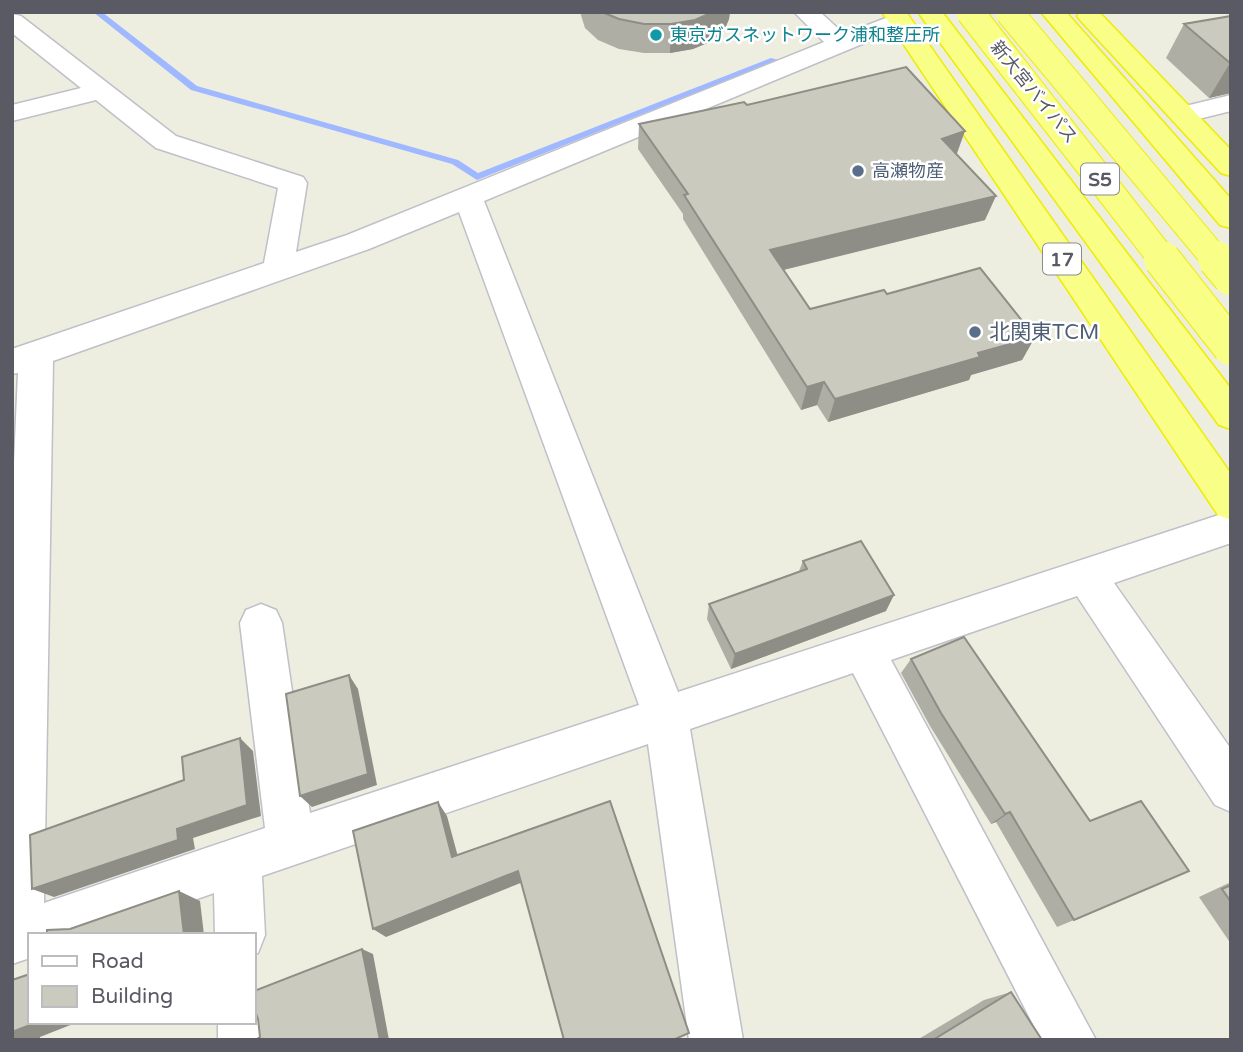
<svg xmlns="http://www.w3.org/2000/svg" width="1243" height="1052" font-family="'Varela Round','Noto Sans JP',sans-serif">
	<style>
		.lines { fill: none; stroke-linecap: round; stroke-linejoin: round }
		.stream { fill: #9fb8ff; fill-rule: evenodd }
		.minor-casing { stroke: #bfc0c8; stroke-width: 3 }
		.highway-casing { stroke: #eeec00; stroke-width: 3 }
		.minor { fill: #fff; fill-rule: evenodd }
		.highway { fill: #f9ff86; fill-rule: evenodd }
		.highway-bridge-far1-casing { stroke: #eeec00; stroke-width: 29; stroke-linecap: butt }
		.highway-bridge-casing { stroke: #eeec00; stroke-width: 38; stroke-linecap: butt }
		.highway-bridge-far1 { stroke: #f9ff86; stroke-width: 27 }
		.highway-bridge { stroke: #f9ff86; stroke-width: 36 }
		.wall { fill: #afaea4 }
		.shaded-wall { fill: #8e8d86 }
		.building { fill: #cbcabf; stroke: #8e8d86; stroke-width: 2 }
		.culture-dot { fill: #0f9aa8; stroke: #fff; stroke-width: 2.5 }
		.service-dot { fill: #5c6f8a; stroke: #fff; stroke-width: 2.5 }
		.labels { text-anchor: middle; stroke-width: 5; stroke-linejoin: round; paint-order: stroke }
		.far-culture-label { font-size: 18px; fill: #0d838f; stroke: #fff; text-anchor: start }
		.far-street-label { font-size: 18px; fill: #595a63; stroke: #fff }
		.far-service-label { font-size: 18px; fill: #4e5e75; stroke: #fff; text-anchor: start }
		.shield { fill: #fff; stroke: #8b8c92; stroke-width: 2 }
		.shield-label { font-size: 19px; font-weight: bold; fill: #595a63 }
		.service-label { font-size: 21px; fill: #4e5e75; stroke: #fff; text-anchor: start }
	</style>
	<rect width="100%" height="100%" fill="#edeee0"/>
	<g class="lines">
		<polygon class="stream" points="93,12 102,12 197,86 458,160 478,173 771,58 778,60 477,180 452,164 191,90"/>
		<defs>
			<g id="minor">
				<path d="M794,12H820L844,34L899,13L908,15L911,20L908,25L484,201L678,692L1231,511V543L1114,583L1231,749V812L1215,805L1077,596L891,660L1096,1040H1041L853,673L690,729L743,1040H689L648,744L262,876L265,935L258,953L254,954V935H215L214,893L96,935H30V958L12,964V508L18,373L12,374V349L264,263L278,188L156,148L96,100L12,121V105L81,88L12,33V14L21,16L176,136L303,177L307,183L296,252L347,235L824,42ZM459,212L639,705L310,813L282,623L276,610L261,604L246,610L240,623L265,828L44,903L53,361L369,249Z"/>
				<polygon points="1231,95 1231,111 1182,123 1173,121 1169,115 1173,109"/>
				<polygon points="254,1000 263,1003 270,1022 272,1040 218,1040 218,1022 254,1022"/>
			</g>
			<g id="highway">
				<polygon points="882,12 906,12 1231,474 1231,520 1218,515"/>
				<polygon points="918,12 942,12 1231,389 1231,429 1219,425"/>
				<polygon points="1041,12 1066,12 1231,199 1231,228 1220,225"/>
				<polygon points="1080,12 1099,12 1231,150 1231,176 1221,173 1081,21 1077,16"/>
			</g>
		</defs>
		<use href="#minor" class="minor-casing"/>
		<use href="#highway" class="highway-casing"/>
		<use href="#minor" class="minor"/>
		<use href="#highway" class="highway"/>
		<defs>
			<g id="highway-bridge-far1">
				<polyline points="970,12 1164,261"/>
				<polyline points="1009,12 1217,261"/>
			</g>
			<g id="highway-bridge">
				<polyline points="1162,259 1231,347"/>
				<polyline points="1216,259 1231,277"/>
			</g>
		</defs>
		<use href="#highway-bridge-far1" class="highway-bridge-far1-casing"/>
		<use href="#highway-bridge" class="highway-bridge-casing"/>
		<use href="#highway-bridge-far1" class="highway-bridge-far1"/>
		<use href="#highway-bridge" class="highway-bridge"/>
	</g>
	<g class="wall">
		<polygon points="580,12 730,12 729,19 724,31 712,41 693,49 670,53 644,53 619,49 598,40 585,28"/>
		<polygon points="1231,16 1231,93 1209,98 1166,58 1184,24"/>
		<polygon points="747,105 956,154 985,220 784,270 810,309 887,294 1035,337 1022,360 971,375 969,380 828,422 817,405 801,410 683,219 683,214 638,149 639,124"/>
		<polygon points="803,561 886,611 731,669 707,619 709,604 799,571"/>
		<polygon points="964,637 1074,920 1057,927 996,822 991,824 930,726 901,673 911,659"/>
		<polygon points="1231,882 1231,944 1199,897"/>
		<polygon points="1011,992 1042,1040 917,1040 984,1000"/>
	</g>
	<g class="shaded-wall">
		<polygon points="713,12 730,12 729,19 724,31 712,41 693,49 670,53 671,24"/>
		<polygon points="1231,62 1231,93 1209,98 1230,63"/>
		<polygon points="965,131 956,156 942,139"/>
		<polygon points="996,196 985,220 766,274 770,250"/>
		<polygon points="1035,337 1022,360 971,375 969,380 828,422 835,399 978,353"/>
		<polygon points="824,382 817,405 801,410 807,387"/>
		<polygon points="894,595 886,611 731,669 735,654"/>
		<polygon points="349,675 358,689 377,785 312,807 300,796"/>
		<polygon points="240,738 253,751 261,816 193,838 195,849 54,897 32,889 177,829"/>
		<polygon points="438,802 447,816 461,868 452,857"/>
		<polygon points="1010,812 996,822 991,824 1005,814"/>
		<polygon points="518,871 523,882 386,937 373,929"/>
		<polygon points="179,891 200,901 204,935 184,935"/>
		<polygon points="362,949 373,954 389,1040 380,1040"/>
		<polygon points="38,1022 78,1022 40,1037 40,1040 12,1040 12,1032"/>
	</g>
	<g class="building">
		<polygon points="602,12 713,12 695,20 671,24 644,24 619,19"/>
		<polygon points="1231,16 1230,63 1184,24"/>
		<polygon points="906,67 965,131 942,139 996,196 770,250 810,309 884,290 887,294 980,268 1035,337 978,353 980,357 835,399 824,382 807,387 684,195 688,194 639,124 744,102 747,105"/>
		<polygon points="861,541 894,595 735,654 709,604 807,569 803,561"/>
		<polygon points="964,637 1090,821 1141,801 1189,871 1074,920 1010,812 1005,814 941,713 911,659"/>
		<polygon points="349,675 368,774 300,796 286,694"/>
		<polygon points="240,738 247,805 177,829 178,840 32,889 30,835 184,780 182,757"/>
		<polygon points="610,801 689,1033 673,1040 564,1040 518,871 373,929 353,831 438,802 452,857"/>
		<polygon points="1231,885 1231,902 1222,889"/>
		<polygon points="179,891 184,935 47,935 47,930 70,929"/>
		<polygon points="362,949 380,1040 255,1040 260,1037 258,1019 254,1008 254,991"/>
		<polygon points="30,974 30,1022 38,1022 12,1032 12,980"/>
		<polygon points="1011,992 1042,1040 933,1040"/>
	</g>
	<circle class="culture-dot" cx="656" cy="35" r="7"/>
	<g class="service-dot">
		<circle cx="858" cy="171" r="7"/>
		<circle cx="975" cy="332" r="7"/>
	</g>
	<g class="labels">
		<g class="far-culture-label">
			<text x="670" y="41">東京ガスネットワーク浦和整圧所</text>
		</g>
		<g class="far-street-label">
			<text transform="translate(1034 92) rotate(51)" y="6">新大宮バイパス</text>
		</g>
		<g class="far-service-label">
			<text x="872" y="177">高瀬物産</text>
		</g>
		<g class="shield">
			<rect x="1081" y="163.5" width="38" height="31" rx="5"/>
			<rect x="1043" y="243.5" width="38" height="31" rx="5"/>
		</g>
		<g class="shield-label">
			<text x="1100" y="186">S5</text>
			<text x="1062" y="266">17</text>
		</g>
		<g class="service-label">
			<text x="989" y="339">北関東TCM</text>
		</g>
	</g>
	<rect width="1243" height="1052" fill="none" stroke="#595a63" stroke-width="28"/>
	<rect x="28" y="933" width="228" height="91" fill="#ffffff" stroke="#bdbdc1" stroke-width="2"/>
	<rect x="42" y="956" width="35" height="10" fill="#ffffff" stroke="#bdbdc1" stroke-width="2"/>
	<text x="91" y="968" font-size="21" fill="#595a63">Road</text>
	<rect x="42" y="986" width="35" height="21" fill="#cbcabf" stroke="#bdbdc1" stroke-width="2"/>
	<text x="91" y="1003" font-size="21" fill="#595a63">Building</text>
</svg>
